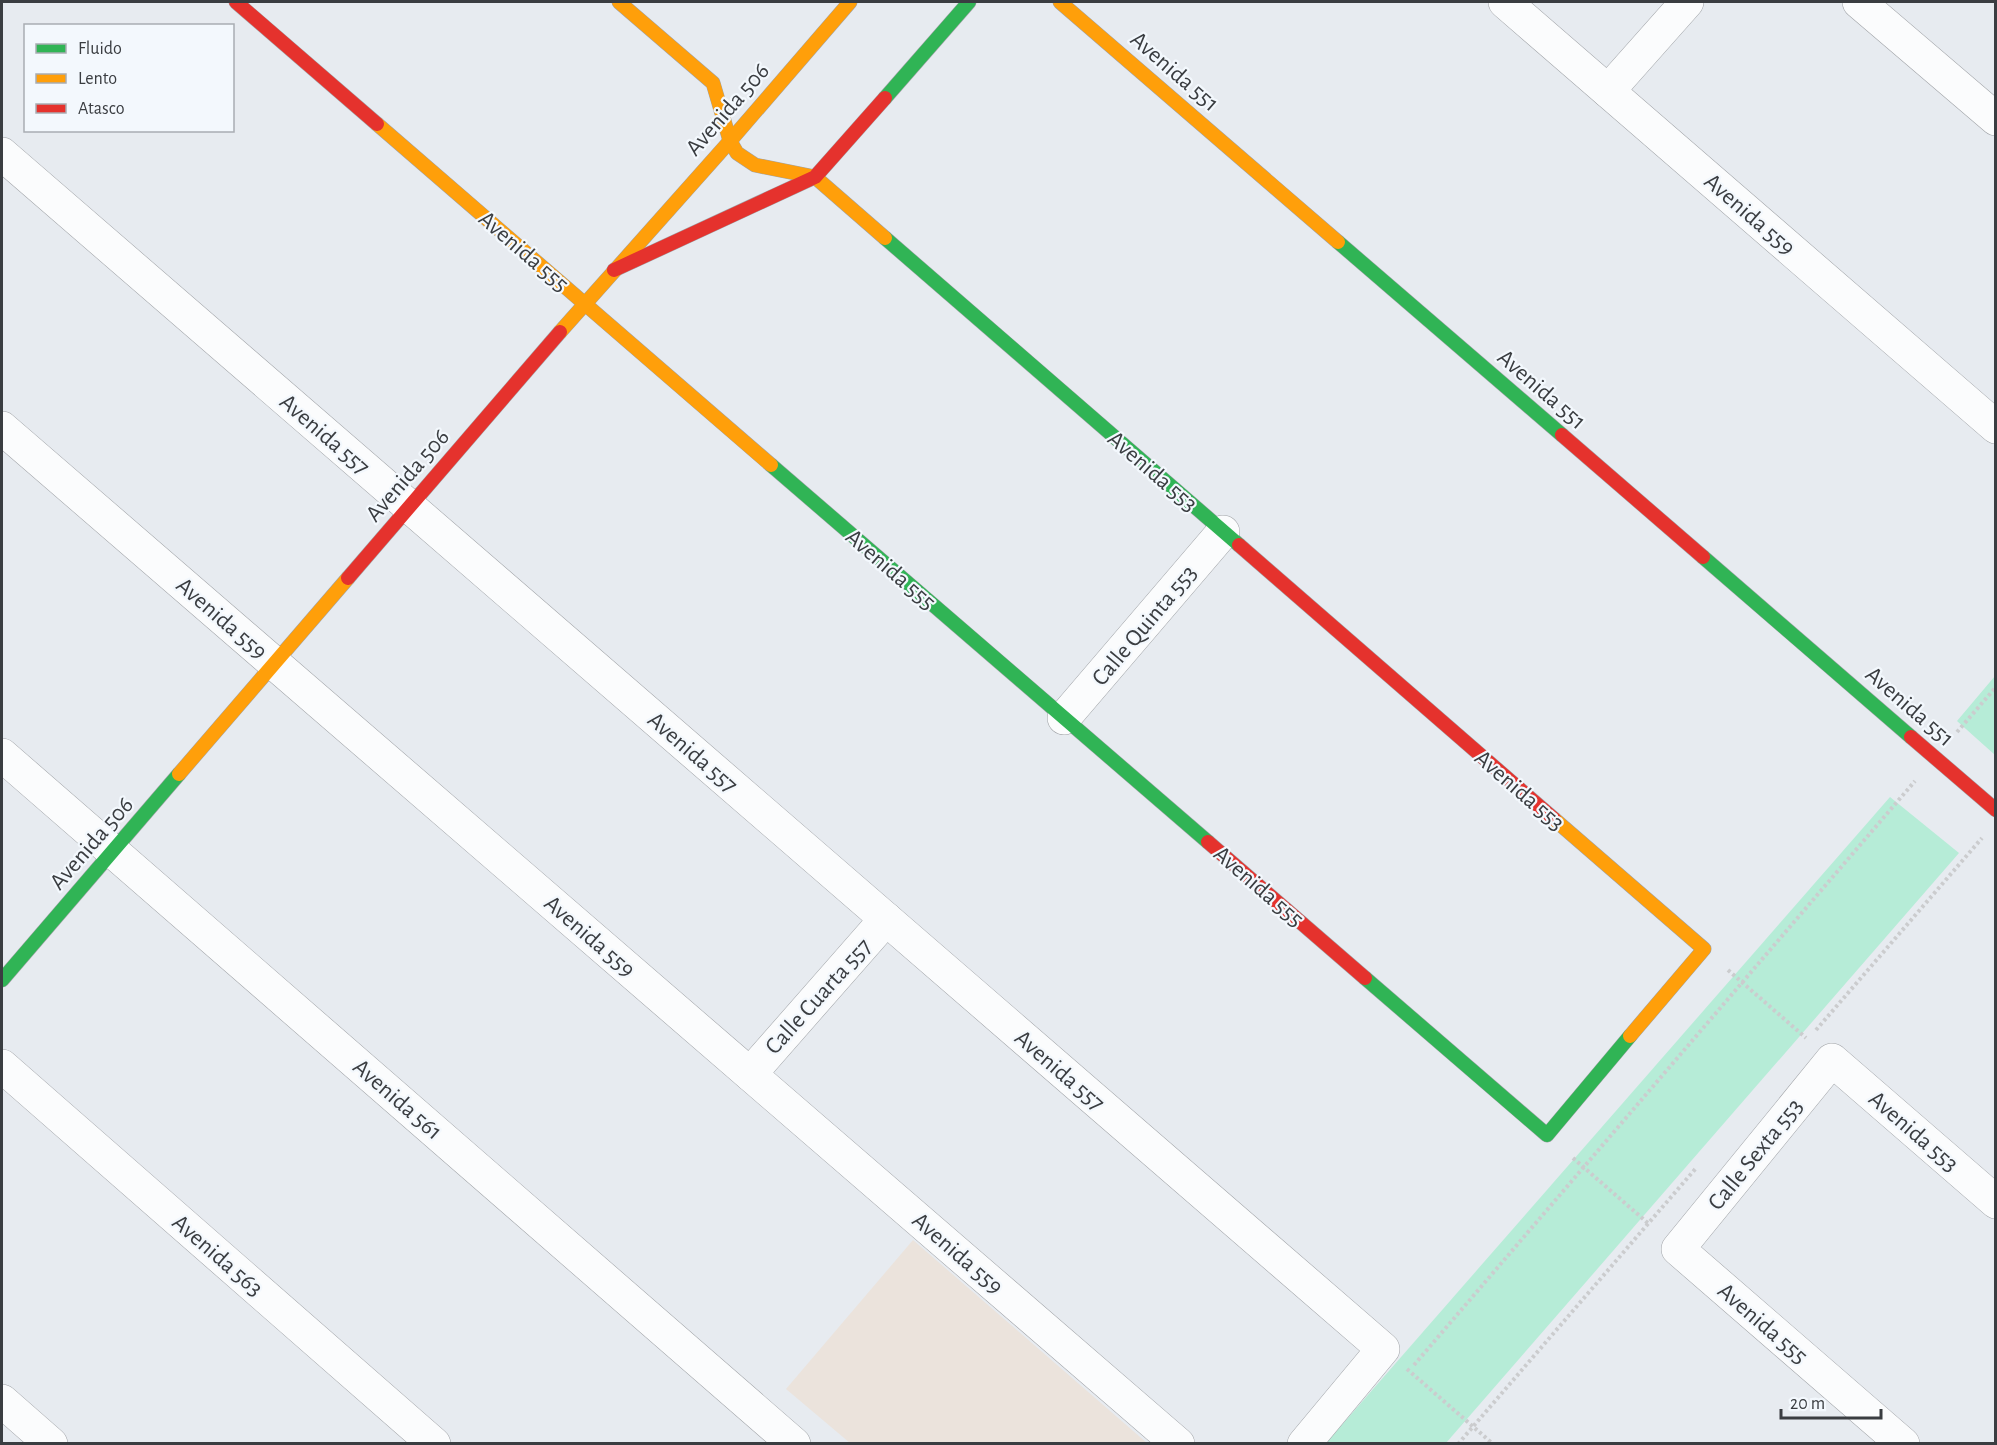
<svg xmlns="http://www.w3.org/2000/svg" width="1997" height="1445" font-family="'Alegreya Sans',sans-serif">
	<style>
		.education { fill: #ebe3dc }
		.green { fill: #b6ecd7 }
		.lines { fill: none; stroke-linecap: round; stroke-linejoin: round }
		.street-casing { stroke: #a0a3a7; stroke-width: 34 }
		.fast-casing { stroke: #a0a3a7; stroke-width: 15 }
		.slow-casing { stroke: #a0a3a7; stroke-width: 15 }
		.jam-casing { stroke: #a0a3a7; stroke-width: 15 }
		.path { stroke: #cbccce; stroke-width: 4; stroke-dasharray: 3 3; stroke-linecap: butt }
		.street { stroke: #fbfcfd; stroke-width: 33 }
		.fast { stroke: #30b455; stroke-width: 14 }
		.slow { stroke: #ff9f0a; stroke-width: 14 }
		.jam { stroke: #e5322d; stroke-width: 14 }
		.labels { text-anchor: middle; stroke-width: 4.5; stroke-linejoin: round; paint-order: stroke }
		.street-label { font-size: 24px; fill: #3a3d41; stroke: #f3f8fd }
	</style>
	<rect width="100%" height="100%" fill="#e7ebf0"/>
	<polygon class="education" points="913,1240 1147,1443 850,1443 786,1389"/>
	<g class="green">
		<polygon points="1995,676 1995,755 1957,721"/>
		<polygon points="1890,797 1959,853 1446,1443 1326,1443"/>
	</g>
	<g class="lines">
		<defs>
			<g id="street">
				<polyline points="1505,2 1996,427"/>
				<polyline points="1859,2 1996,119"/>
				<polyline points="1608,91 1687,2"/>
				<polyline points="2,154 1383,1349 1304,1444"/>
				<polyline points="2,428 1178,1444"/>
				<polyline points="1064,718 1223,532"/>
				<polyline points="2,755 794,1444"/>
				<polyline points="2,1066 434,1444"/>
				<polyline points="750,1074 886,919"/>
				<polyline points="2,1401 51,1444"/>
				<polyline points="1903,1444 1678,1249 1832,1060 1996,1202"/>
			</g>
			<g id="fast">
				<polyline points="885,98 969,2"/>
				<polyline points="885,238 1239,545"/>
				<polyline points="1338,242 1562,435"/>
				<polyline points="771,465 1208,842"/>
				<polyline points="1703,557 1911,737"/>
				<polyline points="1365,978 1547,1135 1630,1036"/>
				<polyline points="2,980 179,774"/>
			</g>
			<g id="slow">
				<polyline points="619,2 713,83 730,141 737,153 755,165 815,177 885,238"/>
				<polyline points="1060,2 1338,242"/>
				<polyline points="377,124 771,465"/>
				<polyline points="560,332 730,141 850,2"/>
				<polyline points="179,774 348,578"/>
				<polyline points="1554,819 1704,949 1630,1036"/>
			</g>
			<g id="jam">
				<polyline points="236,2 377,124"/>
				<polyline points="614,270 815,177 885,98"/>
				<polyline points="1562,435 1703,557"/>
				<polyline points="1239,545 1554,819"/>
				<polyline points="348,578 560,332"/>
				<polyline points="1911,737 1996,810"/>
				<polyline points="1208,842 1365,978"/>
			</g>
		</defs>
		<use href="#street" class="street-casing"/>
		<use href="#fast" class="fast-casing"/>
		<use href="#slow" class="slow-casing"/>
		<use href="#jam" class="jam-casing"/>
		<g class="path">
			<polyline points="1957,732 1996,687"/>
			<polyline points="1728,970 1806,1038"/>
			<polyline points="1816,1030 1982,838"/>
			<polyline points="1573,1158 1649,1224"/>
			<polyline points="1414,1365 1915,781"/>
			<polyline points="1407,1369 1493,1444"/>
			<polyline points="1458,1444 1697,1167"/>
		</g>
		<use href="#street" class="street"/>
		<use href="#fast" class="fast"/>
		<use href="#slow" class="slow"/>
		<use href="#jam" class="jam"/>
	</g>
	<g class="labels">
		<g class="street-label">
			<text transform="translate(1175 71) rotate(41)" y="8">Avenida 551</text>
			<text transform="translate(727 109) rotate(-49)" y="8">Avenida 506</text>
			<text transform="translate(1750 214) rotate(41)" y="8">Avenida 559</text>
			<text transform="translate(524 251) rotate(41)" y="8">Avenida 555</text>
			<text transform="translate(1542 389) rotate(41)" y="8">Avenida 551</text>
			<text transform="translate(325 434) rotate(41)" y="8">Avenida 557</text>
			<text transform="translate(1153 471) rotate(41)" y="8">Avenida 553</text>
			<text transform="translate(407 475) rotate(-49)" y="8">Avenida 506</text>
			<text transform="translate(891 569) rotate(41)" y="8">Avenida 555</text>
			<text transform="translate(222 618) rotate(41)" y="8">Avenida 559</text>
			<text transform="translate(1144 625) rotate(-50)" y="8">Calle Quinta 553</text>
			<text transform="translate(1910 706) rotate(41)" y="8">Avenida 551</text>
			<text transform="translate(693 752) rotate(41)" y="8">Avenida 557</text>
			<text transform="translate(1520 790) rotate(41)" y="8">Avenida 553</text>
			<text transform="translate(91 843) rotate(-49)" y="8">Avenida 506</text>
			<text transform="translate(1259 886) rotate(41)" y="8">Avenida 555</text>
			<text transform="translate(590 936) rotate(41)" y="8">Avenida 559</text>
			<text transform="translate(818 996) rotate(-48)" y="8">Calle Cuarta 557</text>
			<text transform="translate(1060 1070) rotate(41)" y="8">Avenida 557</text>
			<text transform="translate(398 1099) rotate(41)" y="8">Avenida 561</text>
			<text transform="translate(1914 1131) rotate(41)" y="8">Avenida 553</text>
			<text transform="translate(1755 1154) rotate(-51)" y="8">Calle Sexta 553</text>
			<text transform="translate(958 1253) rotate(41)" y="8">Avenida 559</text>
			<text transform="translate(218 1255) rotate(41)" y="8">Avenida 563</text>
			<text transform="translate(1763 1323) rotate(41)" y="8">Avenida 555</text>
		</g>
	</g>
	<rect width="1997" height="1445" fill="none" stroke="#3a3d41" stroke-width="6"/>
	<rect x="24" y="24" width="210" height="108" fill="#f3f8fd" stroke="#a9adb2" stroke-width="1.5"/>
	<rect x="36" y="44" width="30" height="9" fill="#30b455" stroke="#a9adb2" stroke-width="1.5"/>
	<text x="78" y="54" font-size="18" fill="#3a3d41">Fluido</text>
	<rect x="36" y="74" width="30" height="9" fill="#ff9f0a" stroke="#a9adb2" stroke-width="1.5"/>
	<text x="78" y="84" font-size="18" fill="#3a3d41">Lento</text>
	<rect x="36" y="104" width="30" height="9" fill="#e5322d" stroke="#a9adb2" stroke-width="1.5"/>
	<text x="78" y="114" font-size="18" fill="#3a3d41">Atasco</text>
	<path d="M1781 1409v9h100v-9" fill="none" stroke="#3a3d41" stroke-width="3"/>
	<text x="1790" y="1409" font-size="18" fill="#3a3d41" stroke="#f3f8fd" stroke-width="4.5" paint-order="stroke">20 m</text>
</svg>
